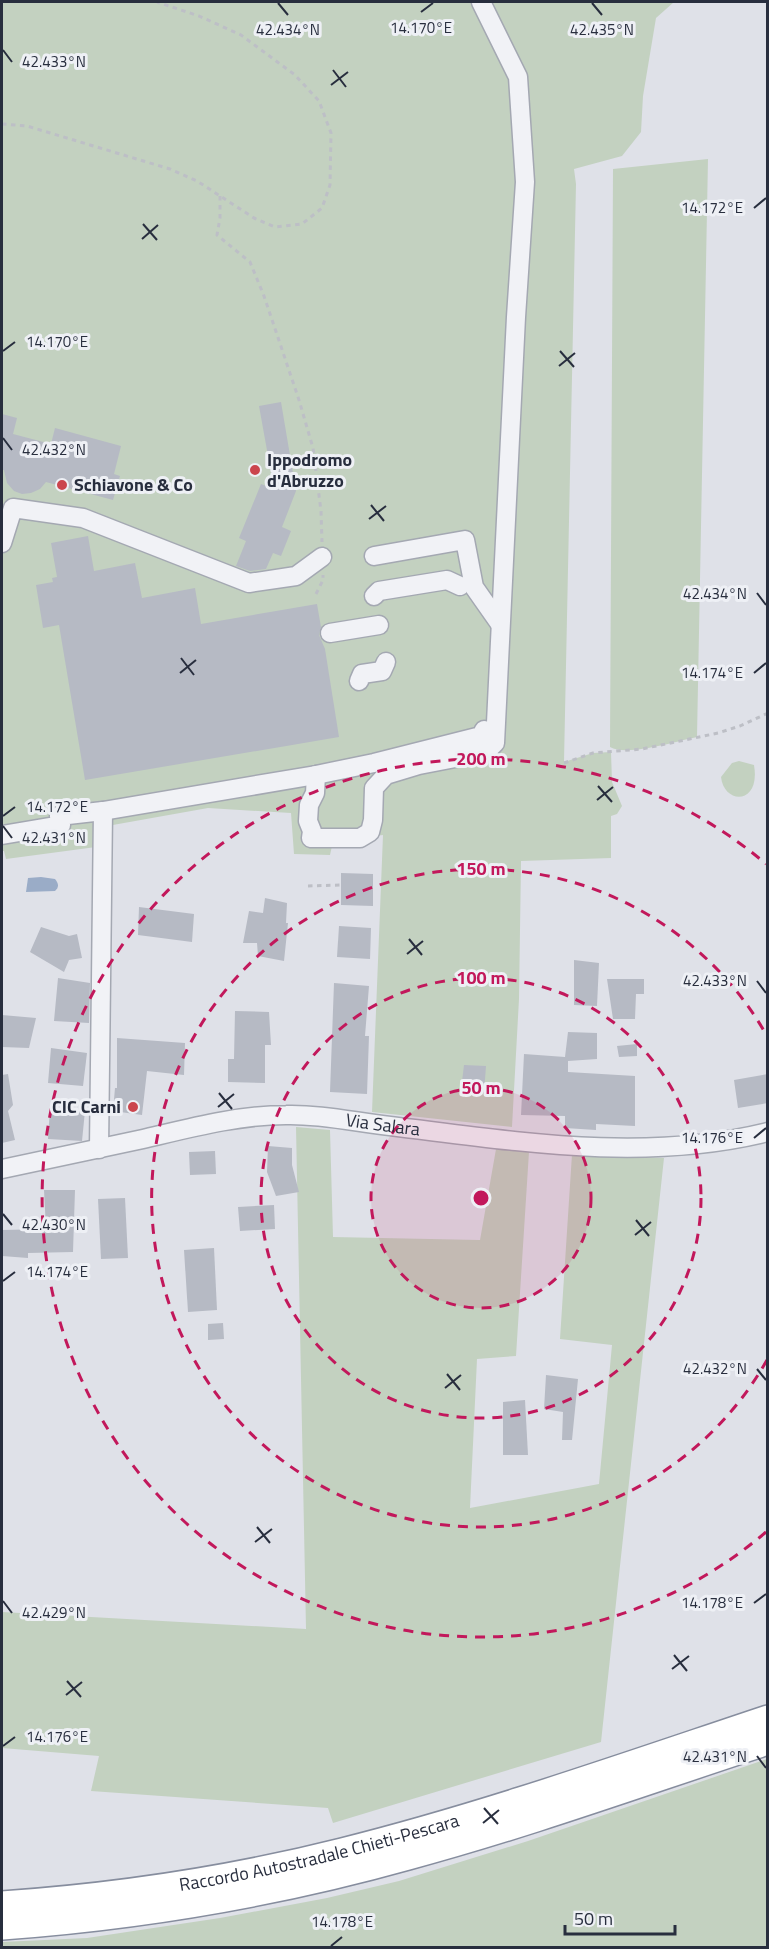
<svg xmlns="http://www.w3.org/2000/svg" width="769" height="1949" font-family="'Titillium Web',sans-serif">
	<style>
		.green { fill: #c3d1c0 }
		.water { fill: #9aacc7 }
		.building { fill: #b6bac4 }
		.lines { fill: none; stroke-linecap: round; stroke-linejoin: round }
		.minor-casing { stroke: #a4a8b2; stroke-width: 21 }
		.highway-casing { stroke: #868d9e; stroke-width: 30 }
		.path { stroke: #bdbfc6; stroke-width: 3; stroke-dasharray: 4.5 4.5; stroke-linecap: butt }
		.minor { stroke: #f1f2f6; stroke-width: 18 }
		.highway { stroke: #fff; stroke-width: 27 }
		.ticks { fill: none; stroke: #282e3e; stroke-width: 2 }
		.ring { fill: none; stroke: #c2185b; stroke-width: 3; stroke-dasharray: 10 8 }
		.poi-dot { fill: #cb454d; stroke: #eef0f5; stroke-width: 2 }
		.labels { text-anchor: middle; stroke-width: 6; stroke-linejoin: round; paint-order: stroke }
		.poi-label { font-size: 18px; font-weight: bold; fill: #282e3e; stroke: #eef0f5; text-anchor: start }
		.street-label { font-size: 18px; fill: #282e3e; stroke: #eef0f5 }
		.ticks-label { font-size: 15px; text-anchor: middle; fill: #282e3e; stroke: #eef0f5; stroke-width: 6; stroke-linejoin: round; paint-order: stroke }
		.centre { fill: #c2185b; stroke: #eef0f5; stroke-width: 3 }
		.ring-label { font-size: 18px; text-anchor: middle; font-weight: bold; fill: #c2185b; stroke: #eef0f5; stroke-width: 6; stroke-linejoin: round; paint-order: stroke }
	</style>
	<rect width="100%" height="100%" fill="#dfe1e8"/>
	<g class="green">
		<polygon points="2,2 674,2 656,18 643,96 641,132 622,156 574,169 576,184 564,762 593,753 611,752 612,782 622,806 617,814 611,816 611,858 521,861 519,999 512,1127 372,1112 383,835 360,838 332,846 330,855 294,854 291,813 208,808 96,828 96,847 6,859 4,851 2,851"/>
		<path d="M708,159L697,737C677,741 627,757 610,747L613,169Z"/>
		<path d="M739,761L754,765C761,805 724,805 721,777L732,763Z"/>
		<polygon points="296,1127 330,1130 333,1237 480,1240 496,1149 529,1152 516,1356 477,1359 470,1508 599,1484 612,1345 560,1339 572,1154 664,1158 601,1742 333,1823 328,1808 91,1791 99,1756 2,1748 2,1612 306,1629"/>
		<polygon points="767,1759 767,1947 2,1947 2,1942 87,1938 220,1918 327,1898 399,1881 528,1841"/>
	</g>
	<path class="water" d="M41,877L55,879C59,884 59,887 55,891L26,892L28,878Z"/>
	<g class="building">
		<polygon points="281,402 296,491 282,527 291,531 281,556 273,553 266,569 250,571 236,566 246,541 239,538 261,484 274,489 259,406"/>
		<polygon points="2,414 17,418 13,434 51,444 55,428 121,446 114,474 120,476 113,500 46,482 40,489 31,493 22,494 14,491 7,483 4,470 2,470"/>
		<polygon points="88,536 94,571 135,563 142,598 195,588 201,624 317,604 321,627 319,635 325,649 339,737 85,780 59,625 43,628 36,585 53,582 52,578 57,577 51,543"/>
		<polygon points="341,873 373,874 373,906 341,905"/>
		<polygon points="265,898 287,903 286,923 288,923 284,961 258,956 257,943 243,943 249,911 263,913"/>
		<polygon points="139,907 194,914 192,942 138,935"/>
		<polygon points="339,926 371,928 370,959 337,957"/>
		<polygon points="41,927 69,936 77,934 82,958 69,960 64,972 30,952"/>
		<polygon points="574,960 599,963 597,1006 574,1005"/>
		<polygon points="58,978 90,983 89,1023 54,1021"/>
		<polygon points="607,979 644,979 644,994 636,994 635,1019 613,1019"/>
		<polygon points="334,983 369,986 365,1036 369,1036 367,1094 330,1092"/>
		<polygon points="235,1011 269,1012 271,1045 265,1045 265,1083 228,1082 228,1059 234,1059"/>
		<polygon points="2,1015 36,1018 29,1048 2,1047"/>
		<polygon points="568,1032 597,1033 597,1059 568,1061 568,1072 635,1076 635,1126 596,1124 596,1130 565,1128 565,1116 521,1115 524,1054 565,1057"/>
		<polygon points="117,1038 185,1043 184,1075 147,1071 142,1115 113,1111 115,1088 117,1088"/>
		<polygon points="637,1044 637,1056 619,1057 617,1046"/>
		<polygon points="51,1048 87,1053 83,1086 48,1083"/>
		<polygon points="464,1065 486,1066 484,1093 461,1090"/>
		<polygon points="8,1074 13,1105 8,1111 15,1140 2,1143 2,1075"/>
		<polygon points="768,1074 768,1103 738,1108 734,1080"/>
		<polygon points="50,1108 85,1111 82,1141 48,1139"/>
		<polygon points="268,1146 292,1148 292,1165 299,1192 276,1196 267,1172"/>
		<polygon points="215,1151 216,1174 190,1175 189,1152"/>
		<polygon points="44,1190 75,1190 73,1252 28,1253 28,1258 2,1256 2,1230 46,1229"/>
		<polygon points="125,1198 128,1258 101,1259 98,1199"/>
		<polygon points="274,1205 275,1229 240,1231 238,1207"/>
		<polygon points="214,1248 217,1310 188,1312 184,1250"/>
		<polygon points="223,1323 224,1339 208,1340 208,1324"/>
		<polygon points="546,1375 578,1379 572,1440 562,1440 563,1412 544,1409"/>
		<polygon points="525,1400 528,1455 503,1455 503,1402"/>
	</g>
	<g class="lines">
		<defs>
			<g id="minor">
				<polyline points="2,543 13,508 83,518 249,583 296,576 322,557"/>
				<polyline points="374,556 465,540 474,587 500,624"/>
				<polyline points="374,596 379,591 447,580 460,586"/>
				<polyline points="330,633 379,625"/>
				<polyline points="359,681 362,674 382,671 386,662"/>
				<polyline points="316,775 315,793 309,805 308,821 312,831 311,838 360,838 370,832 373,820 374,788 386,775 419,765 486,752 495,743 516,317 525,182 518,77 481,2"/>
				<polyline points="2,835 61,825 59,816 103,811 316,775 374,763 481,736 484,730"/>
				<polyline points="99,1149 103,811"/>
				<path id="s1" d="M2,1169C49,1159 96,1149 143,1139C190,1128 238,1115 286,1115C320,1114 355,1122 390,1126C515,1141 643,1163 768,1132"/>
			</g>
			<g id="highway">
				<path id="s2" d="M2,1905C116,1897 231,1880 342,1852C486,1816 627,1766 768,1719"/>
				<path d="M2,1926C139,1916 276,1893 408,1856C530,1823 648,1780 768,1741"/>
			</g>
		</defs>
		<use href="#minor" class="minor-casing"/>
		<use href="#highway" class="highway-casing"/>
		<g class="path">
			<polyline points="2,124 27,126 170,169 197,181 254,218 275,227 302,224 322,208 330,185 331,133 319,101 295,75 241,35 199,16 157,2"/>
			<polyline points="220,196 220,218 217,235 250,262 264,296 299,400 313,448 321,511 322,542"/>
			<polyline points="316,594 323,580 323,575"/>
			<polyline points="564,763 593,753 642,749 718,733 740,726 768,713"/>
			<polyline points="308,886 341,885"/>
		</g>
		<use href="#minor" class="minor"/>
		<use href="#highway" class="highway"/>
	</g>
	<path class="ticks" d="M278,3L288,15M592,3L602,15M421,12L433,3M3,50L12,62M333,70L346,87M331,85L348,72M754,208L766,198M143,224L157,240M142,239L158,225M3,351L15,342M560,351L574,367M559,366L575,353M3,438L12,450M371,505L384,521M369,519L386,506M757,593L766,605M181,658L194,675M180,673L196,660M754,673L766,663M598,786L612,802M597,800L613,787M3,816L15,807M3,826L12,838M409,939L422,955M407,954L423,941M757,981L766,993M219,1093L232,1109M218,1107L234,1094M754,1138L766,1128M3,1214L12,1225M636,1220L649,1236M635,1235L651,1222M3,1281L15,1272M757,1369L766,1380M447,1374L460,1390M445,1388L461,1375M257,1527L270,1543M255,1542L272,1529M3,1601L12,1613M754,1603L766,1594M674,1655L687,1671M672,1669L689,1656M67,1681L81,1697M66,1695L82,1682M3,1746L15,1737M757,1756L766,1768M484,1808L498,1824M483,1823L499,1810M331,1946L342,1937"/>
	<circle cx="481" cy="1198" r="110" fill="#c2185b" fill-opacity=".12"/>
	<g class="ring">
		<circle cx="481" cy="1198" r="110"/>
		<circle cx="481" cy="1198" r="220"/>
		<path d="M767 1360A329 329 0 1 1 767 1036"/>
		<path d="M766 1532A439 439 0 1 1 766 864"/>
	</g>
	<g class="poi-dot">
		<circle cx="255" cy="470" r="6"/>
		<circle cx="62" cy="485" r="6"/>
		<circle cx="133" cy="1107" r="6"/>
	</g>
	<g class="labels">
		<g class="poi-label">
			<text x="267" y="466">Ippodromo<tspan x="267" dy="21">d'Abruzzo</tspan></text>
			<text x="74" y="491">Schiavone &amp; Co</text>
			<text x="121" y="1113" text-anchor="end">CIC Carni</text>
		</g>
		<g class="street-label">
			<text dy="6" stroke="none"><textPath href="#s1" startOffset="387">Via Salara</textPath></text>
			<text dy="6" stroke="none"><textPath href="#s2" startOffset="322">Raccordo Autostradale Chieti-Pescara</textPath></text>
		</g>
	</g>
	<g class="ticks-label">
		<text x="421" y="33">14.170°E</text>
		<text x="288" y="35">42.434°N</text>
		<text x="602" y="35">42.435°N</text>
		<text x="54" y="67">42.433°N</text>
		<text x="712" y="213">14.172°E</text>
		<text x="57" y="347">14.170°E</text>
		<text x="54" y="455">42.432°N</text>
		<text x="715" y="599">42.434°N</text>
		<text x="712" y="678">14.174°E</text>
		<text x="57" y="812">14.172°E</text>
		<text x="54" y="843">42.431°N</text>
		<text x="715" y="986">42.433°N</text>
		<text x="712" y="1143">14.176°E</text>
		<text x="54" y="1230">42.430°N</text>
		<text x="57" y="1277">14.174°E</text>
		<text x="715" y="1374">42.432°N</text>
		<text x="712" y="1608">14.178°E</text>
		<text x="54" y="1618">42.429°N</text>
		<text x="57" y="1742">14.176°E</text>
		<text x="715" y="1762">42.431°N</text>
		<text x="342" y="1927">14.178°E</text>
	</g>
	<circle cx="481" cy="1198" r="9" class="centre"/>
	<g class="ring-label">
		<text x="481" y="765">200 m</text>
		<text x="481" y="875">150 m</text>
		<text x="481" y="984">100 m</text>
		<text x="481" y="1094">50 m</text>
	</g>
	<rect width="769" height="1949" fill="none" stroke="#282e3e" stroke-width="6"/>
	<path d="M565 1925v9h110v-9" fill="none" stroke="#282e3e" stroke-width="3"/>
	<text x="574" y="1925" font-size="18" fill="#282e3e" stroke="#eef0f5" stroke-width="4.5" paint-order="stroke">50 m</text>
</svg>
